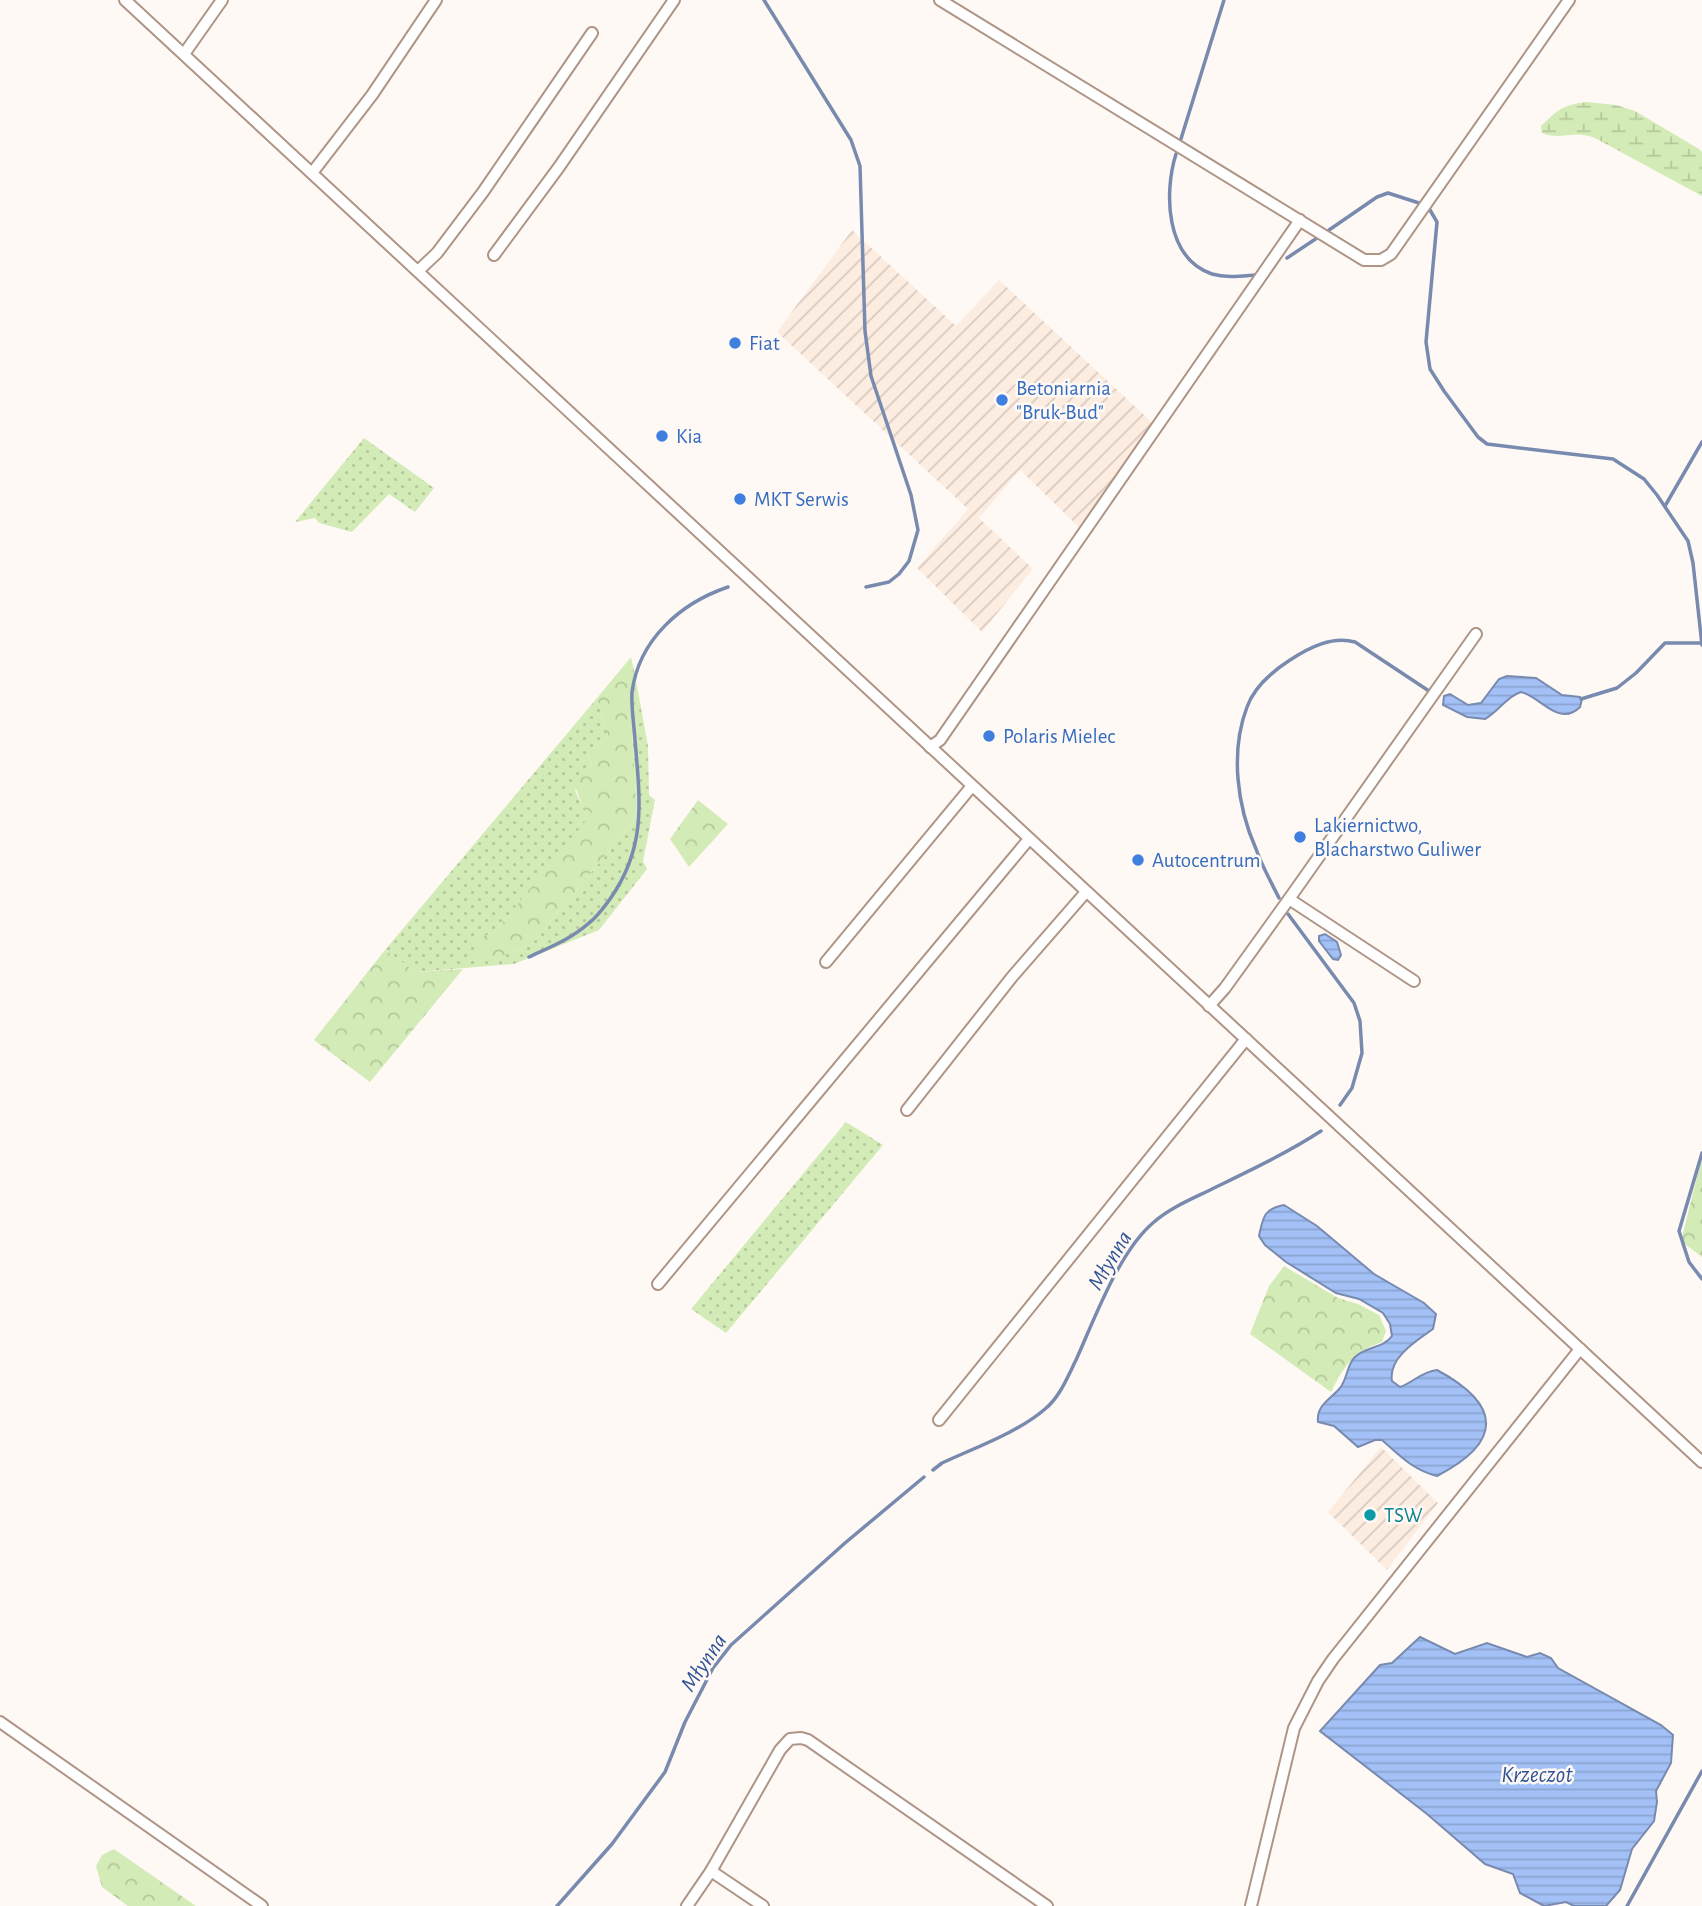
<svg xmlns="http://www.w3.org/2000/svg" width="1702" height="1906" font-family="'Alegreya Sans',sans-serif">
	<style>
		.industrial { fill: url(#industrial-furrows) }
		.grass { fill: url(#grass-dots) }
		.forest { fill: url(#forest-crowns) }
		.wetland { fill: url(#wetland-marsh) }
		.water { fill: url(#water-rules); stroke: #788aae; stroke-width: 2 }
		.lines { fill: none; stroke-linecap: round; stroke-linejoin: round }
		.stream { stroke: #788aae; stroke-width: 3.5 }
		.minor-casing { stroke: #af9586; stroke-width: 14 }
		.minor { stroke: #fff; stroke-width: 10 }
		.shop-dot { fill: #3f7fe0; stroke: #fff9f6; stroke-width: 2.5 }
		.culture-dot { fill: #0f9aa8; stroke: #fff9f6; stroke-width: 2.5 }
		.labels { text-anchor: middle; stroke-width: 5; stroke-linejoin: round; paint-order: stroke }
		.shop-label { font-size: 21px; fill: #366cbe; stroke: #fff9f6; text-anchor: start }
		.culture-label { font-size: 21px; fill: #0d838f; stroke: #fff9f6; text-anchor: start }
		.water-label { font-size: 23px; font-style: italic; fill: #315494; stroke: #fff9f6 }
	</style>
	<defs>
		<pattern id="industrial-furrows" width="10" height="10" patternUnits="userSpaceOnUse" patternTransform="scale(1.75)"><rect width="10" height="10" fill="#fdede1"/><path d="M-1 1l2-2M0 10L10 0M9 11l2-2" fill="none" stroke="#d8cac0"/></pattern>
		<pattern id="grass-dots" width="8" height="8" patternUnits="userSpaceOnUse" patternTransform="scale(1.75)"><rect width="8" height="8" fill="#d3ebb6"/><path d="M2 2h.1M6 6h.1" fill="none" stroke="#b4c89b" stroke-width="1.8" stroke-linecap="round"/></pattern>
		<pattern id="forest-crowns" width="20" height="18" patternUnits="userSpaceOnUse" patternTransform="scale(1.75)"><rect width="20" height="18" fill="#d3ebb6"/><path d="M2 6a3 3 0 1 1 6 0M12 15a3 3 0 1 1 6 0" fill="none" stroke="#b4c89b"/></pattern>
		<pattern id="wetland-marsh" width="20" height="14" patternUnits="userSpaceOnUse" patternTransform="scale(1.75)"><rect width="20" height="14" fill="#d3ebb6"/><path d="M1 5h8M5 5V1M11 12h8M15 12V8" fill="none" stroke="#b4c89b"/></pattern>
		<pattern id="water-rules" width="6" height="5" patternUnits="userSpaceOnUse" patternTransform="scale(1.75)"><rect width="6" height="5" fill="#a3c1f6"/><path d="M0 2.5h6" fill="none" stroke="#8ba4d1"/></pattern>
	</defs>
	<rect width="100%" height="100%" fill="#fff9f6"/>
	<g class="industrial">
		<polygon points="852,230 956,326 999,280 1156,426 1083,531 1020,470 979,518 1033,569 982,632 917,568 968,509 777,332"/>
		<polygon points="1381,1447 1438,1503 1387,1570 1328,1512"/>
	</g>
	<g class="grass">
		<polygon points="364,438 434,488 415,512 389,494 352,532 319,523 315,518 295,522"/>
		<polygon points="635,675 648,746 649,795 655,800 643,861 647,869 599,930 514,964 416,972 385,950 597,698 608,735 588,754 592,766 575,790 583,808 593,813 494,933 509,954 531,945 637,817 630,692"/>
		<polygon points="846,1122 883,1145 726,1333 691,1309"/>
	</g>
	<g class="forest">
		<polygon points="631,657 635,675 630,692 637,817 531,945 509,954 479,960 475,951 479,937 494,933 592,813 583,808 574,783 592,766 588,754 608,735 597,698"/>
		<polygon points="698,800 728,824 689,867 670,839"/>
		<polygon points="385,950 416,972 463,969 370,1082 314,1040"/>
		<polygon points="1702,1157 1702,1257 1681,1241"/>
		<path d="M1284,1266L1338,1298L1358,1304L1379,1315L1386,1331L1382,1342C1353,1352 1344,1366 1331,1392L1250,1334L1269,1286Z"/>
		<polygon points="114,1849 196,1906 128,1906 102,1887 96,1866 102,1855"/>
	</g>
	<path class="wetland" d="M1587,102L1616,105L1635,111L1699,149L1702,152V196L1595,138C1572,129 1562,141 1542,133L1541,126C1559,109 1562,105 1587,102Z"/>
	<g class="water">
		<path d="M1507,676L1536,678L1562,695L1580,697L1582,699L1580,707C1559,728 1540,696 1521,692C1507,696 1498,712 1485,719L1467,717L1443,705L1444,696L1450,694L1468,705L1481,703L1499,679Z"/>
		<polygon points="1325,934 1337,942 1341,955 1338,960 1333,959 1319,941 1319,936"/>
		<path d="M1284,1205L1317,1226L1374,1274L1424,1303L1436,1314L1433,1329C1416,1341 1388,1358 1392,1381L1400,1387C1414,1382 1421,1372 1437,1370C1502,1405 1503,1442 1437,1476C1413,1470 1400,1456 1382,1440H1375L1358,1447L1334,1426L1318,1422C1316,1405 1331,1399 1340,1388C1347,1379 1347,1366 1354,1358C1365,1346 1383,1349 1392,1336L1390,1324L1383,1313L1359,1299L1336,1293L1286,1262L1265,1245L1259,1236C1263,1218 1263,1209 1284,1205Z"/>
		<polygon points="1420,1637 1455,1654 1487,1643 1527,1657 1540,1653 1551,1658 1558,1668 1661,1725 1673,1735 1671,1763 1656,1791 1657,1802 1654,1821 1632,1849 1620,1890 1606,1906 1574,1906 1566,1902 1544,1906 1520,1893 1513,1874 1485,1864 1427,1814 1320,1731 1380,1665 1392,1663"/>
	</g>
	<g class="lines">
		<g class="stream">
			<polyline points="764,0 851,140 860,166 865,331 871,376 911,495 918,530 909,561 899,574 889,582 866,587"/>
			<polyline points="1180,142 1224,0"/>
			<path d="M1176,154C1164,192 1165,258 1212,274C1226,278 1241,276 1255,275"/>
			<polyline points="1430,210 1437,222 1426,342 1430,369 1444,391 1478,437 1487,444 1613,459 1644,479 1657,495 1688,541 1693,563 1702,645"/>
			<polyline points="1329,230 1377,197 1388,193 1419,203"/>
			<polyline points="1287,258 1320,236"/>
			<polyline points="1665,506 1702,442"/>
			<polyline points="1581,699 1617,688 1636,673 1665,643 1700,643"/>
			<path d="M1279,898C1271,882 1262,866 1256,849C1237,806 1230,752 1247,707C1254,687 1273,671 1290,660C1310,647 1332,636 1355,642L1429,691"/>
			<polyline points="1288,914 1354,1003 1360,1021 1362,1053 1352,1088 1340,1105"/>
			<path d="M529,957C550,947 571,939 589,923C598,916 604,907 610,899C647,847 640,800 635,740C634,724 631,707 632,692C639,639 681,603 728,587"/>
			<polyline points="1702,1153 1679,1231 1689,1262 1702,1279"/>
			<path d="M933,1470L942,1463C974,1448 1019,1432 1045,1409C1060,1397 1068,1376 1076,1360C1095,1318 1119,1251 1154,1222C1171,1207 1194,1198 1214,1188C1251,1170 1287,1153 1321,1131"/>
			<polyline points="557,1906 612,1844 665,1772 685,1722 713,1668 731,1645 845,1543 924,1477"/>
			<polyline points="1627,1906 1702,1771"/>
		</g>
		<defs>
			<g id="minor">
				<polyline points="125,0 1702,1462"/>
				<polyline points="940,0 1364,260 1381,260 1391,254 1569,0"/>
				<polyline points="184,54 222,0"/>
				<polyline points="312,173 372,95 436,0"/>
				<polyline points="494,255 559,167 674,0"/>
				<polyline points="418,271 437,253 483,192 592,33"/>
				<polyline points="930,747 940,740 1300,220"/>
				<polyline points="1289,899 1414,981"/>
				<polyline points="826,962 972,786"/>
				<polyline points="1209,1006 1225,988 1289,899 1476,634"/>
				<polyline points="907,1110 1012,977 1086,892"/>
				<polyline points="658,1284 1029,839"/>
				<polyline points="939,1420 1246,1039"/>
				<polyline points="0,1722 262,1906"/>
				<polyline points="711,1871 763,1906"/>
				<polyline points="687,1906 711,1871 780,1750 790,1739 801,1738 808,1740 1047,1906"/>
				<polyline points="1251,1906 1294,1728 1318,1681 1333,1659 1580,1349"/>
			</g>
		</defs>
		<use href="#minor" class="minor-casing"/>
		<use href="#minor" class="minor"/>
	</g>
	<g class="shop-dot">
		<circle cx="735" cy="343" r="7"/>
		<circle cx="1002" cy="400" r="7"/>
		<circle cx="662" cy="436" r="7"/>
		<circle cx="740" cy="499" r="7"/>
		<circle cx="989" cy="736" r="7"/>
		<circle cx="1300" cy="837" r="7"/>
		<circle cx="1138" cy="860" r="7"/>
	</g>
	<circle class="culture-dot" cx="1370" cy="1515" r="7"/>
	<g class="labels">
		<g class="shop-label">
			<text x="749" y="350">Fiat</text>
			<text x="1016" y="395">Betoniarnia<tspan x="1016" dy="24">"Bruk-Bud"</tspan></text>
			<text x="676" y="443">Kia</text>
			<text x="754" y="506">MKT Serwis</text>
			<text x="1003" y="743">Polaris Mielec</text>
			<text x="1314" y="832">Lakiernictwo,<tspan x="1314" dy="24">Blacharstwo Guliwer</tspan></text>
			<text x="1152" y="867">Autocentrum</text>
		</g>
		<g class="culture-label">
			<text x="1384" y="1522">TSW</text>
		</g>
		<g class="water-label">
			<text transform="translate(1109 1260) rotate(-59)" y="8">Młynna</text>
			<text transform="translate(703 1662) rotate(-56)" y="8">Młynna</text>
			<text x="1537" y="1782">Krzeczot</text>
		</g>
	</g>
</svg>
